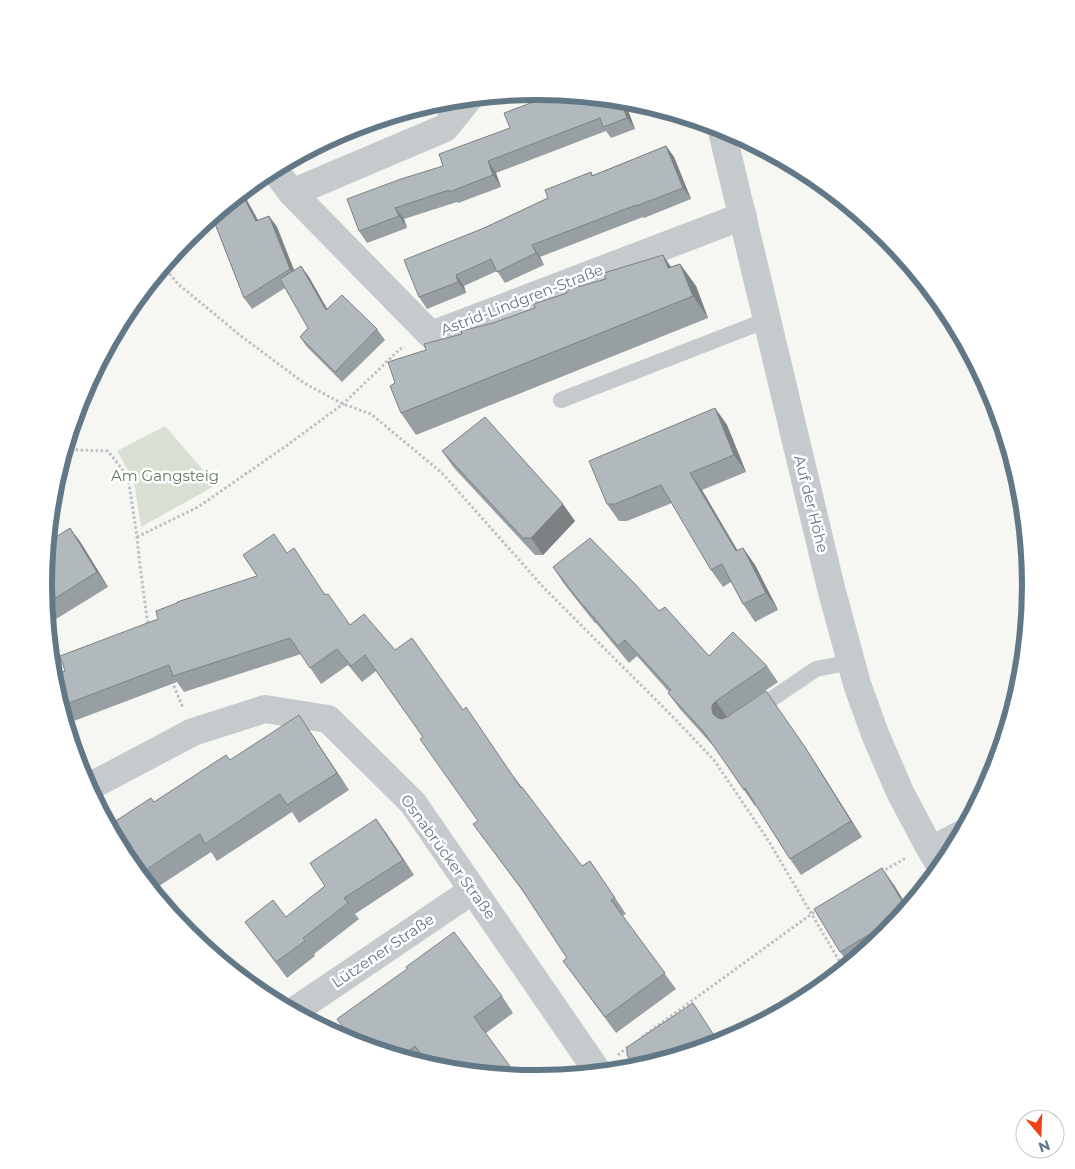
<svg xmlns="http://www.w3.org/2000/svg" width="1075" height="1169" font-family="Montserrat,sans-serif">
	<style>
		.green { fill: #d8dfd3 }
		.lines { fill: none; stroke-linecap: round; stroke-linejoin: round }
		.path { stroke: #bec1c3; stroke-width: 3; stroke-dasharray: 2.5 2.5; stroke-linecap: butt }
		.lane { stroke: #c5cacc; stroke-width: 16 }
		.street { stroke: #c5cacc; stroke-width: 28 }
		.wall { fill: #989fa3 }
		.shaded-wall { fill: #7c8284 }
		.building { fill: #b1b9bd; stroke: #7c8284 }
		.labels { text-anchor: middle; stroke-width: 5; stroke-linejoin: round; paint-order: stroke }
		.street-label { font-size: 15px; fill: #627886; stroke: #fff }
		.park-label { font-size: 15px; fill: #65785e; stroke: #fff }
		.rim { fill: none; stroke: #627886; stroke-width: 6 }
	</style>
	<rect width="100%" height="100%" fill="#f6f6f2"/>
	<polygon class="green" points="165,426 216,485 141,527 134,481 117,451"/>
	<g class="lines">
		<g class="path">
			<polyline points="163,266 178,284 241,336 304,383 343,404 371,414 442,473 544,588 676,720 714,760 768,840 844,969"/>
			<polyline points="66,447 78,450 108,451 128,477 137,537 140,566 147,619 149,625"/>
			<polyline points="137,537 198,507 286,446 343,404 400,349 405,347"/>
			<polyline points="172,681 183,708"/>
			<polyline points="881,872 906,858"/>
			<polyline points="642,1037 817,910"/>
			<polyline points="618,1055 629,1046"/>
		</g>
		<g class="lane">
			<polyline points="561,400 767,320"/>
			<polyline points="754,711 816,669 851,662"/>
			<polyline points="928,845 966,825"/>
		</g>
		<g class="street">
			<polyline points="721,127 831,588 857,684 875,734 900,792 928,845 941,867"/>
			<polyline points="273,168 292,193 431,335 743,216"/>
			<polyline points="292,193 445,128 470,97"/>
			<polyline points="89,787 193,732 265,709 328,719 413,803 598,1072"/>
			<polyline points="294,1011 473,890"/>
		</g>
	</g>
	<g class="wall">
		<polygon points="557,93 636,101 626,105 635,129 611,138 606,131 496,173 501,187 458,203 457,202 404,219 407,228 367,243 359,231 443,166 510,128"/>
		<polygon points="666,146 674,157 691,199 644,218 643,217 540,257 544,265 505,283 497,271 464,286 466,293 427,309 419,297 484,228 548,198 591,172 593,175"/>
		<polygon points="242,191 258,220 269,216 277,227 294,271 301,266 309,277 327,309 377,329 385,340 342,382 307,347 300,337 308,328 285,288 252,309 244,298 213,219 198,227"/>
		<polygon points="680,264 696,286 708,318 416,435 401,413 395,383 426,350 462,334 535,308"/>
		<polygon points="107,347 109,349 103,355"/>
		<polygon points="715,408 727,425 746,472 702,490 737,551 743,548 755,565 778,610 755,622 743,604 731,582 723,587 711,570 672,503 627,521 619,521 607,504"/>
		<polygon points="442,451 575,521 543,555 535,555 454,468"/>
		<polygon points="70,528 81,543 108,587 48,624 44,584"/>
		<polygon points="287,553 326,595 350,625 395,650 463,710 582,866 590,861 626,914 622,916 676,989 616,1033 563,961 567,958 527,897 473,824 478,821 423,737 376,671 362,682 348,665 321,684 301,654 184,692 177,682 66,724 53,681 65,671 158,619 257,576"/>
		<polygon points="553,567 659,611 709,656 767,666 778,682 729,716 816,764 862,837 801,875 790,859 756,805 755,806 715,748 680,709 668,693 669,692 637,656 629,663 596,623 595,623 564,584"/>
		<polygon points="311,733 349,790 299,823 292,812 217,861 211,852 153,890 127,859 154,802 230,760"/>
		<polygon points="376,819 414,875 355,914 359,919 314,954 315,956 287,978 245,922 286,917 325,886"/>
		<polygon points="894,885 908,908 886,934 849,964 840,952"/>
		<polygon points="502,996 513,1013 486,1033 425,1064 348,1041"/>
	</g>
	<g class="shaded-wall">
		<polygon points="620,99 622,99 626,105 635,129 627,118"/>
		<polygon points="666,146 674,157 691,199 683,188"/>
		<polygon points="488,161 496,173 501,187 493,175"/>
		<polygon points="242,191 264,232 256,221 241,192"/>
		<polygon points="395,208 404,219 407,228 399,216"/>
		<polygon points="269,216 277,227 298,280 290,269"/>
		<polygon points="532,245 540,257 544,265 536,253"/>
		<polygon points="663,255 678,277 668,268"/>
		<polygon points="680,264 696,286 708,318 693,296"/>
		<polygon points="301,266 309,277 334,321 326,310"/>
		<polygon points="456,275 464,286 466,293 458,282"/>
		<polygon points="715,408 727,425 746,472 734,455"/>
		<polygon points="690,473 702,490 748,568 736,551"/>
		<polygon points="563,504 575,521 543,555 531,538"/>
		<polygon points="70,528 81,543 108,587 97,572"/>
		<polygon points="743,548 755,565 778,610 766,593"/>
		<polygon points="766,691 816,764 862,837 851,821"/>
		<polygon points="716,701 727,717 723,725 713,714 712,709 712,705"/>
		<polygon points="299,715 349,790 337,773"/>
		<polygon points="376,819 387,834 414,875 403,860"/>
		<polygon points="882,868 894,885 908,908 907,909"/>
	</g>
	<g class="building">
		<polygon points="557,93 620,99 627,118 603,127 600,118 488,161 493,175 449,192 449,190 395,208 399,216 359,231 347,199 401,179 443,166 439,154 510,128 504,113"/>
		<polygon points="666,146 683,188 636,206 636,205 532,245 536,253 497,272 491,259 456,275 458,282 419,297 404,260 484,228 548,198 545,190 591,172 592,176"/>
		<polygon points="241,192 256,221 269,216 290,269 244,298 212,216"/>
		<polygon points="663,255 668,268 680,264 693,296 401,413 390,386 395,383 388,362 426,350 424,344 462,334 461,331 493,323 535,308 534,304 567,293 566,290 606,279 604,273"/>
		<polygon points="301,266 326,310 342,295 377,329 335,372 300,337 308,328 280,279"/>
		<polygon points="715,408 734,455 690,473 736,551 743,548 766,593 743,604 722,564 711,570 661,485 615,504 607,504 589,461"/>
		<polygon points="485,417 563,504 531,538 523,538 442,451"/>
		<polygon points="70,528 97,572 46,604 44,584 48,542"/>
		<polygon points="274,534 287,553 294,548 325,595 328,594 350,625 364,614 395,650 412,638 463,710 466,707 521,788 522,787 582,866 590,861 615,898 611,900 665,973 605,1017 563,961 567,958 521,888 473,824 478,821 420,739 423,737 365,655 351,666 337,649 310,668 290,638 173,676 169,665 61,706 53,681 53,676 65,671 60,656 158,619 156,611 177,603 177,602 257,576 243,555"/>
		<polygon points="590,538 636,585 659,611 665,607 709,656 733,632 767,666 716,701 712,705 712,709 713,714 718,718 722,719 727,717 766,691 805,747 851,821 790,859 745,788 744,790 704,732 668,693 671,690 625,640 618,646 584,606 584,607 553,567"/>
		<polygon points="299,715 337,773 287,805 280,794 205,844 200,834 140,874 127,859 103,814 111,824 151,798 154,802 226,755 230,760"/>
		<polygon points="376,819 403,860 344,898 348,903 303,938 305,941 276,962 245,922 273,900 286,917 325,886 310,863"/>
		<polygon points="882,868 907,909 903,914 840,952 814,909"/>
		<polygon points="454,932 502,996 474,1017 517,1076 441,1069 429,1065 415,1046 401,1057 348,1041 335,1033 343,1027 337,1019 407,969 406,967"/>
		<polygon points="693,1003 719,1043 635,1068 627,1055 627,1047"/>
	</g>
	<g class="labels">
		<g class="street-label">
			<text transform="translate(522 300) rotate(-21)" y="5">Astrid-Lindgren-Straße</text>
			<text transform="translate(811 504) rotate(76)" y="5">Auf der Höhe</text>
			<text transform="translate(448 857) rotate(54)" y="5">Osnabrücker Straße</text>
			<text transform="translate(383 951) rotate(-34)" y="5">Lützener Straße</text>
		</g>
		<g class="park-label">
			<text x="165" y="481">Am Gangsteig</text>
		</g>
	</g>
	<path d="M0 0H1075V1169H0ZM52 585a485 485 0 1 1 970 0a485 485 0 1 1-970 0Z" fill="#fff" fill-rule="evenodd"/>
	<path class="rim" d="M52 585a485 485 0 1 1 970 0a485 485 0 1 1-970 0Z"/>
	<g transform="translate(1040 1134) rotate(161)"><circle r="24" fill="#ffffff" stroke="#c0c9cf"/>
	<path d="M0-4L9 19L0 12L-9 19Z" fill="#f34016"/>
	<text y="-8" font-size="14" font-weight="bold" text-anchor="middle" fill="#627886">N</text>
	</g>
</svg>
